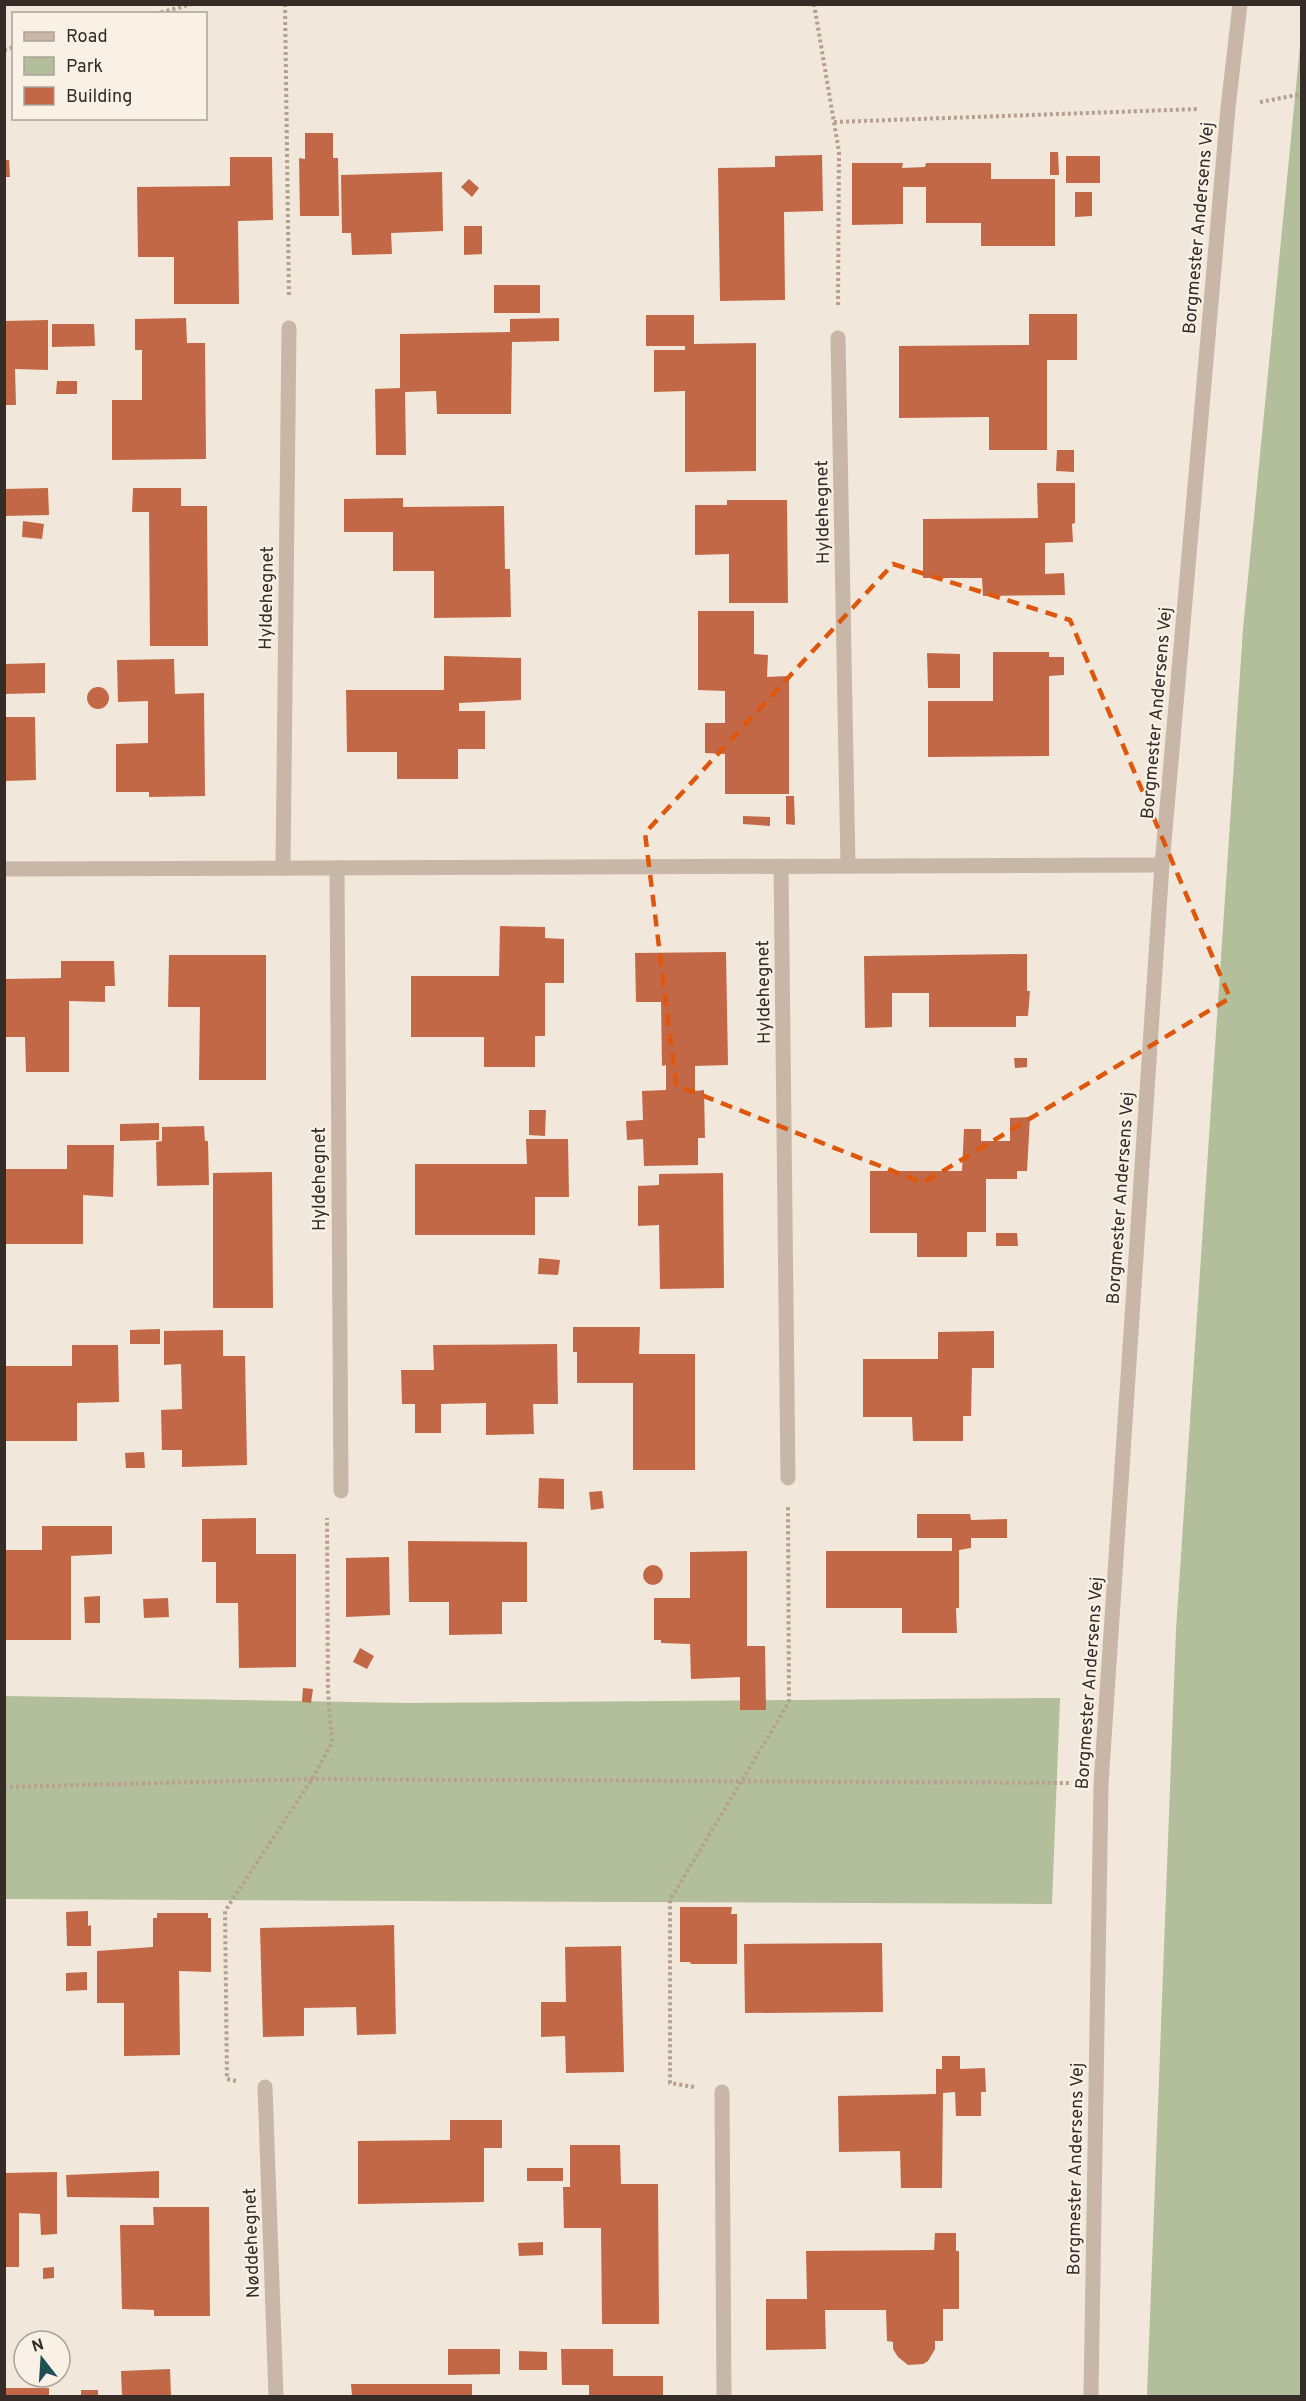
<svg xmlns="http://www.w3.org/2000/svg" width="1306" height="2401" font-family="Overpass,sans-serif">
	<style>
		.green { fill: #b2bf9a }
		.building { fill: #c36846 }
		.lines { fill: none; stroke-linecap: round; stroke-linejoin: round }
		.path { stroke: #b4a190; stroke-width: 4; stroke-dasharray: 3 3; stroke-linecap: butt }
		.minor { stroke: #c8b7a6; stroke-width: 15 }
		.tertiary { stroke: #c8b7a6; stroke-width: 15 }
		.marked { fill: none; stroke: #df570d; stroke-width: 4.5; stroke-dasharray: 12 8; stroke-linejoin: round }
		.labels { text-anchor: middle; stroke-width: 4.5; stroke-linejoin: round; paint-order: stroke }
		.street-label { font-size: 18px; fill: #352c27; stroke: #f9f1e6 }
	</style>
	<rect width="100%" height="100%" fill="#f1e7da"/>
	<g class="green">
		<polygon points="1301,36 1301,2396 1147,2396 1176,1630 1243,629"/>
		<polygon points="5,1696 408,1703 1060,1698 1052,1904 5,1899"/>
	</g>
	<g class="building">
		<polygon points="305,133 333,133 333,158 338,158 339,216 300,216 299,158 305,159"/>
		<polygon points="1050,152 1058,152 1059,175 1050,175"/>
		<polygon points="822,155 823,211 784,212 785,300 720,301 718,168 775,167 775,156"/>
		<rect x="1066" y="156" width="34" height="27"/>
		<polygon points="230,157 272,157 273,220 238,221 239,304 174,304 174,257 138,257 137,187 230,186"/>
		<polygon points="4,160 9,160 10,177 4,177"/>
		<polygon points="852,163 903,163 902,168 925,167 926,163 991,163 991,179 1055,179 1055,246 981,246 981,223 926,223 926,187 903,187 903,224 852,225"/>
		<polygon points="442,172 443,231 391,233 392,254 352,255 351,233 342,233 341,175"/>
		<polygon points="469,179 479,188 472,197 461,187"/>
		<polygon points="1075,192 1092,192 1092,216 1075,217"/>
		<polygon points="464,226 482,226 482,254 464,255"/>
		<rect x="494" y="285" width="46" height="28"/>
		<polygon points="1029,314 1077,314 1077,360 1047,360 1047,450 989,450 989,417 899,418 899,346 1029,345"/>
		<polygon points="646,315 694,315 694,344 756,343 756,471 685,472 685,391 654,392 654,350 685,350 685,346 646,346"/>
		<polygon points="186,318 187,343 205,343 206,459 112,460 112,400 142,400 142,350 135,350 135,319"/>
		<polygon points="559,318 559,341 512,342 511,414 437,414 436,391 405,392 406,455 376,455 375,389 400,388 400,334 510,332 510,319"/>
		<polygon points="48,320 48,370 15,369 16,405 5,405 5,321"/>
		<polygon points="52,324 94,324 95,346 52,347"/>
		<polygon points="57,381 77,381 77,394 56,394"/>
		<polygon points="1057,450 1074,450 1074,472 1056,471"/>
		<polygon points="1037,483 1075,483 1075,523 1072,524 1073,542 1045,543 1045,574 1064,573 1065,595 983,596 982,578 923,578 923,519 1038,518"/>
		<polygon points="48,488 49,515 4,516 4,489"/>
		<polygon points="133,488 181,488 181,506 207,506 208,646 150,646 149,512 132,512"/>
		<polygon points="403,498 403,507 504,506 505,569 510,569 511,617 434,618 434,571 393,571 393,532 344,532 344,499"/>
		<polygon points="727,500 787,500 788,603 729,603 729,554 695,555 695,505 727,505"/>
		<polygon points="23,521 44,524 42,539 22,537"/>
		<polygon points="698,611 754,611 754,654 768,655 767,677 789,676 789,794 725,794 725,754 705,753 705,723 725,723 725,691 698,690"/>
		<polygon points="993,652 1049,652 1049,657 1064,657 1064,675 1049,676 1049,756 928,757 928,701 993,701"/>
		<polygon points="927,653 960,654 960,688 928,688"/>
		<polygon points="444,656 521,658 521,700 459,703 459,711 485,711 485,749 458,749 458,779 397,779 397,752 347,752 346,690 444,690"/>
		<polygon points="174,659 175,694 204,693 205,796 149,797 149,792 116,792 116,744 148,743 148,701 118,702 117,660"/>
		<polygon points="45,663 45,693 4,694 4,664"/>
		<circle cx="98" cy="698" r="11"/>
		<polygon points="4,717 35,717 36,780 4,781"/>
		<polygon points="786,796 794,796 795,825 786,824"/>
		<polygon points="743,816 770,817 770,826 743,824"/>
		<polygon points="500,926 545,927 545,938 564,939 564,983 545,983 545,1036 535,1036 535,1067 484,1067 484,1037 411,1037 411,976 499,976"/>
		<polygon points="726,952 728,1065 695,1066 695,1091 704,1090 705,1138 698,1138 698,1165 644,1166 643,1139 627,1140 626,1121 643,1120 642,1091 666,1090 666,1065 662,1066 661,1002 636,1002 635,953"/>
		<polygon points="1027,954 1027,991 1030,991 1028,1016 1016,1016 1016,1027 929,1027 929,993 892,993 892,1027 865,1028 864,956"/>
		<polygon points="169,955 266,955 266,1080 199,1080 200,1007 168,1007"/>
		<polygon points="61,961 114,961 115,986 105,986 105,1002 69,1001 69,1072 26,1072 25,1037 4,1037 4,979 61,978"/>
		<polygon points="1014,1058 1027,1058 1027,1067 1015,1068"/>
		<polygon points="529,1110 546,1110 545,1136 529,1135"/>
		<polygon points="1030,1117 1027,1171 1017,1171 1017,1179 986,1179 986,1232 967,1232 967,1257 917,1257 917,1233 870,1233 870,1171 962,1171 964,1129 981,1129 981,1141 1010,1141 1010,1118"/>
		<polygon points="159,1123 159,1140 120,1141 120,1124"/>
		<polygon points="204,1126 205,1141 208,1141 209,1185 157,1186 156,1142 162,1141 162,1127"/>
		<polygon points="526,1139 568,1139 569,1197 535,1197 535,1235 415,1235 415,1164 527,1164"/>
		<polygon points="67,1145 114,1145 113,1197 83,1195 83,1244 5,1244 5,1169 67,1169"/>
		<polygon points="272,1172 273,1308 213,1308 213,1173"/>
		<polygon points="723,1173 724,1288 660,1289 659,1225 638,1226 638,1186 659,1185 659,1174"/>
		<polygon points="996,1233 1017,1233 1018,1246 996,1246"/>
		<polygon points="539,1258 560,1260 558,1275 538,1274"/>
		<polygon points="573,1327 640,1327 639,1354 695,1354 695,1470 633,1470 633,1383 577,1383 577,1352 573,1352"/>
		<polygon points="160,1329 160,1344 130,1344 130,1330"/>
		<polygon points="223,1330 223,1356 245,1356 247,1465 182,1467 182,1450 162,1450 161,1410 182,1409 181,1364 164,1365 164,1331"/>
		<polygon points="994,1331 994,1368 972,1368 971,1416 963,1416 963,1441 913,1441 912,1417 863,1417 863,1359 938,1359 938,1332"/>
		<polygon points="557,1344 558,1404 533,1404 534,1434 486,1435 486,1403 441,1404 441,1433 415,1433 415,1404 402,1404 401,1370 434,1370 433,1345"/>
		<polygon points="72,1345 118,1345 119,1402 77,1403 77,1441 5,1441 5,1366 72,1366"/>
		<polygon points="144,1452 145,1468 126,1468 125,1453"/>
		<polygon points="539,1478 564,1479 564,1509 538,1508"/>
		<polygon points="602,1491 604,1508 591,1510 589,1492"/>
		<polygon points="917,1514 970,1514 971,1520 1007,1519 1007,1538 971,1538 971,1548 959,1550 959,1608 956,1608 957,1633 902,1633 902,1608 826,1608 826,1551 952,1551 952,1538 917,1538"/>
		<polygon points="256,1518 256,1554 296,1554 296,1667 239,1668 238,1603 216,1603 216,1562 202,1562 202,1519"/>
		<polygon points="42,1526 112,1526 112,1554 71,1556 71,1640 4,1640 4,1550 42,1550"/>
		<polygon points="408,1541 527,1542 527,1602 502,1602 502,1634 449,1635 449,1602 409,1602"/>
		<polygon points="747,1551 747,1646 765,1646 766,1710 740,1710 740,1677 691,1679 690,1644 661,1643 661,1640 654,1640 654,1598 690,1598 690,1552"/>
		<polygon points="389,1557 390,1615 346,1617 346,1558"/>
		<circle cx="653" cy="1575" r="10"/>
		<polygon points="100,1596 100,1623 85,1623 84,1597"/>
		<polygon points="168,1598 169,1617 144,1618 143,1599"/>
		<polygon points="360,1648 374,1656 367,1669 353,1662"/>
		<polygon points="303,1688 313,1689 311,1703 302,1702"/>
		<polygon points="680,1907 732,1907 731,1914 737,1914 737,1964 691,1964 690,1962 680,1962"/>
		<polygon points="88,1911 88,1926 91,1925 91,1946 67,1946 66,1912"/>
		<polygon points="157,1913 208,1913 208,1918 211,1918 211,1972 179,1971 180,2055 124,2056 124,2003 97,2003 97,1951 153,1947 153,1918 157,1918"/>
		<polygon points="394,1925 396,2034 357,2035 356,2007 304,2008 304,2036 263,2037 260,1928"/>
		<polygon points="882,1943 883,2012 745,2013 744,1944"/>
		<polygon points="621,1946 624,2072 566,2073 565,2036 541,2037 541,2002 566,2002 565,1947"/>
		<polygon points="87,1972 87,1990 66,1991 66,1973"/>
		<polygon points="942,2056 960,2056 960,2069 985,2068 986,2092 981,2092 981,2116 956,2116 955,2092 943,2093 942,2188 901,2188 900,2151 839,2152 838,2096 936,2094 936,2069 942,2069"/>
		<polygon points="450,2120 502,2120 502,2148 484,2148 484,2202 358,2204 358,2141 450,2140"/>
		<polygon points="570,2145 620,2145 621,2184 658,2184 659,2324 602,2324 601,2228 564,2228 563,2187 570,2187"/>
		<rect x="527" y="2168" width="36" height="13"/>
		<polygon points="159,2171 159,2198 67,2197 66,2175"/>
		<polygon points="57,2172 57,2234 41,2235 40,2214 19,2213 19,2267 4,2267 4,2173"/>
		<polygon points="153,2207 209,2207 210,2316 154,2316 154,2310 122,2309 120,2225 154,2225"/>
		<polygon points="935,2233 956,2233 956,2251 959,2251 959,2309 943,2309 943,2341 935,2341 935,2349 928,2361 923,2364 908,2365 898,2357 893,2349 893,2342 887,2341 886,2310 825,2310 826,2349 766,2350 766,2299 807,2299 806,2251 934,2250"/>
		<polygon points="543,2242 543,2255 519,2256 518,2243"/>
		<polygon points="54,2267 54,2278 43,2279 43,2268"/>
		<polygon points="448,2349 500,2349 500,2374 448,2375"/>
		<polygon points="561,2349 613,2349 613,2376 663,2376 663,2396 589,2396 589,2385 562,2385"/>
		<polygon points="519,2351 547,2352 547,2370 519,2370"/>
		<polygon points="170,2369 171,2396 122,2396 121,2371"/>
		<polygon points="351,2384 472,2384 472,2396 352,2396"/>
		<rect x="4" y="2388" width="45" height="8"/>
		<rect x="81" y="2390" width="17" height="6"/>
	</g>
	<g class="lines">
		<g class="path">
			<polyline points="285,4 289,298"/>
			<polyline points="814,4 839,152 838,308"/>
			<polyline points="155,14 192,4"/>
			<polyline points="4,50 14,47"/>
			<polyline points="1260,102 1302,94"/>
			<polyline points="834,122 1199,109"/>
			<polyline points="4,1787 312,1779 1072,1783"/>
			<polyline points="236,2081 227,2079 225,1911 312,1779 332,1743 328,1692 327,1518"/>
			<polyline points="694,2087 670,2083 670,1900 789,1702 788,1505"/>
		</g>
		<g class="minor">
			<polyline points="838,338 848,866"/>
			<polyline points="781,866 788,1478"/>
			<polyline points="283,868 289,328"/>
			<polyline points="337,868 341,1491"/>
			<polyline points="4,869 1162,865"/>
			<polyline points="265,2087 276,2396"/>
			<polyline points="722,2092 724,2396"/>
		</g>
		<polyline class="tertiary" points="1091,2396 1101,1784 1162,865 1228,108 1240,4"/>
	</g>
	<path class="marked" d="M893,564L1070,620L1230,998L923,1183L676,1085L645,833Z"/>
	<g class="labels">
		<g class="street-label">
			<text transform="translate(1198 228) rotate(-85)" y="6">Borgmester Andersens Vej</text>
			<text transform="translate(822 512) rotate(-91)" y="6">Hyldehegnet</text>
			<text transform="translate(266 598) rotate(-89)" y="6">Hyldehegnet</text>
			<text transform="translate(1156 713) rotate(-85)" y="6">Borgmester Andersens Vej</text>
			<text transform="translate(763 992) rotate(-91)" y="6">Hyldehegnet</text>
			<text transform="translate(319 1179) rotate(-90)" y="6">Hyldehegnet</text>
			<text transform="translate(1120 1198) rotate(-86)" y="6">Borgmester Andersens Vej</text>
			<text transform="translate(1089 1683) rotate(-86)" y="6">Borgmester Andersens Vej</text>
			<text transform="translate(1075 2169) rotate(-89)" y="6">Borgmester Andersens Vej</text>
			<text transform="translate(251 2243) rotate(-92)" y="6">Nøddehegnet</text>
		</g>
	</g>
	<rect width="1306" height="2401" fill="none" stroke="#352c27" stroke-width="12"/>
	<rect x="12" y="12" width="195" height="108" fill="#f9f1e6" stroke="#aba29a" stroke-width="1.5"/>
	<rect x="24" y="32" width="30" height="9" fill="#c8b7a6" stroke="#aba29a" stroke-width="1.5"/>
	<text x="66" y="42" font-size="18" fill="#352c27">Road</text>
	<rect x="24" y="57" width="30" height="18" fill="#b2bf9a" stroke="#aba29a" stroke-width="1.5"/>
	<text x="66" y="72" font-size="18" fill="#352c27">Park</text>
	<rect x="24" y="87" width="30" height="18" fill="#c36846" stroke="#aba29a" stroke-width="1.5"/>
	<text x="66" y="102" font-size="18" fill="#352c27">Building</text>
	<g transform="translate(42 2359) rotate(343)"><circle r="28" fill="#f9f1e6" stroke="#aba29a" stroke-width="1.5"/>
	<path d="M0-4.5L10 22L0 15L-10 22Z" fill="#1e4f55"/>
	<text y="-9" font-size="16" font-weight="bold" text-anchor="middle" fill="#352c27">N</text>
	</g>
</svg>
